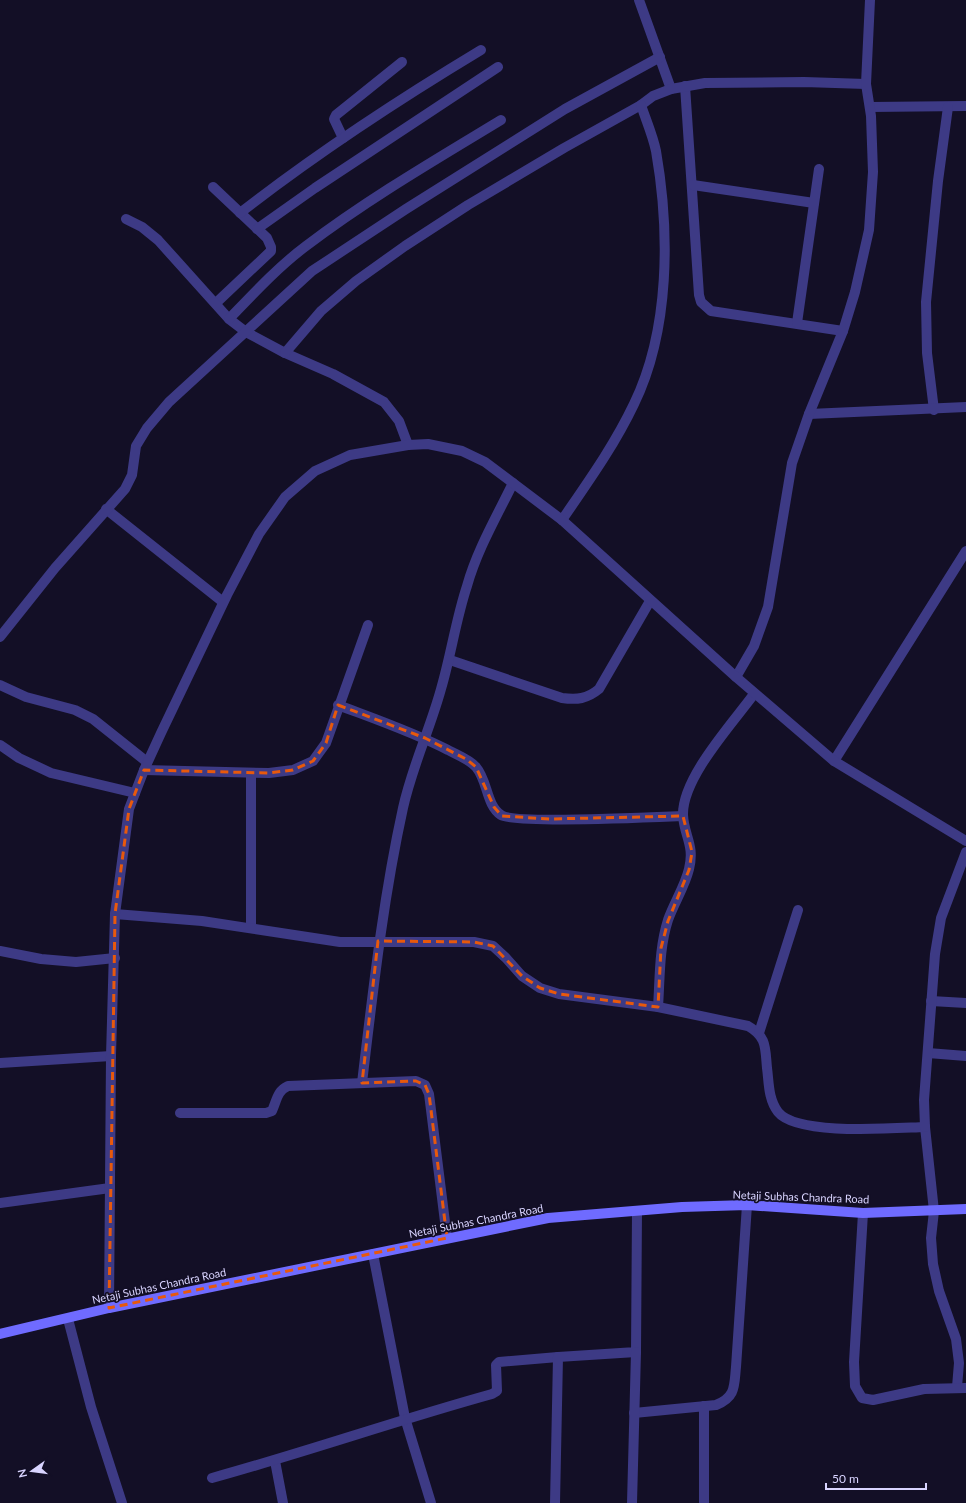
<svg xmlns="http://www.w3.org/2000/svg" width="966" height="1503" font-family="Lato,sans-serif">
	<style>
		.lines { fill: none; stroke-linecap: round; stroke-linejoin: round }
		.minor { stroke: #3d3a85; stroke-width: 10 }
		.tertiary { stroke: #3d3a85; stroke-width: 10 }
		.secondary { stroke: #6f6bff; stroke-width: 10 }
		.marked { fill: none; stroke: #e8590c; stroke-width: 3; stroke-dasharray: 8 5; stroke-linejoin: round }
		.labels { text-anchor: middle; stroke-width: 3.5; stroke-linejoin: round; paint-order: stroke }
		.street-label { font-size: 11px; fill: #d9d4ff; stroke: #130f26 }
	</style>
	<rect width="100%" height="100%" fill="#130f26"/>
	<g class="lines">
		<g class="minor">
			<polyline points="639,0 671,89"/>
			<polyline points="685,86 699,295 701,302 711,311 843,331"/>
			<polyline points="870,107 966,106"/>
			<polyline points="343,138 334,119 336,115 402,62"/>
			<polyline points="693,185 814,203"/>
			<polyline points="213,187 267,238 271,247 271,251 216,303"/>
			<path d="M240,213C317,153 398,100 481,50"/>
			<polyline points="126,219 142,227 158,240 229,319 246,332 285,353 333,374 384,402 399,421 408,445"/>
			<polyline points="257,229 315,188 498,67"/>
			<path d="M229,319C254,293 278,267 306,246C368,199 435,160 501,120"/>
			<polyline points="797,323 819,169"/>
			<polyline points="285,353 321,311 356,281 405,246 468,205 564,148 641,105 653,96 671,89 705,83 804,82 866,84"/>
			<polyline points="934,410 927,353 926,302 938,181 948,107"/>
			<polyline points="809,414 966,407"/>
			<polyline points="106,509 223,602"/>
			<path d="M562,520C588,482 614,446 634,404C670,330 670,232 656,151C653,136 646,120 641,105"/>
			<polyline points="0,637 55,568 125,489 132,475 136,446 147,428 169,402 312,271 406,209 565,109 660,57"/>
			<path d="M450,660L562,698C577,700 587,699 599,689L650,601"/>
			<polyline points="736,677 754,646 768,607 792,463 809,414 843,331 855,292 869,230 873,172 871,116 866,84 870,0"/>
			<polyline points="0,685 26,697 75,710 93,719 147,762"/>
			<path d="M338,705C375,719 413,732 448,750C457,755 469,759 476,767C488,781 486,805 501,815C513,824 659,817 683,816"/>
			<polyline points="0,745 19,758 51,773 135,793"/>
			<polyline points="834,761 966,551"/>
			<polyline points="144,770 269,773 293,770 313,761 326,743 368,625"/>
			<polyline points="251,773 251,928"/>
			<path d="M115,914L202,921L340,942H474L493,946L506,958L522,976L540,988L559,994L658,1007L748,1026C767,1037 765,1047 767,1068C769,1082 768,1099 778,1112C797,1136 894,1128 925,1127L934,1211L931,1238L933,1264L939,1291L956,1339L959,1363L957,1387"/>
			<polyline points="0,951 41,959 76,962 115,958"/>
			<polyline points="931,1001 966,1003"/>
			<path d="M658,1007C660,978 659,948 668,920C674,903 685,886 689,869C695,845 684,836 683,815C682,778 732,724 754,694"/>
			<polyline points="759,1033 798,910"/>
			<polyline points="928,1053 966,1056"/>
			<polyline points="0,1063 111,1056"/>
			<path d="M362,1083C373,991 383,899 403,808C412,767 430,729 441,689C451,655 456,619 467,586C477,550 497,516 513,483"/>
			<path d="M180,1113H266L272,1111C277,1100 277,1091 288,1086L416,1081L425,1085L429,1094L447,1238"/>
			<polyline points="925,1127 924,1100 935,954 941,918 966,852"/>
			<polyline points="0,1203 110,1188"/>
			<polyline points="863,1213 854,1362 855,1386 862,1398 873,1400 924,1389 966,1388"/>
			<polyline points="373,1254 405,1418 431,1503"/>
			<polyline points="68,1319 91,1407 122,1503"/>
			<path d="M634,1413L716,1405C736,1397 734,1386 736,1367L747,1205"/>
			<polyline points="275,1461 283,1503"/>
			<path d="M212,1478C306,1452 398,1420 492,1394L497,1391L496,1365L499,1362L558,1357"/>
			<polyline points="555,1503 558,1357 636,1352 637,1211"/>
			<polyline points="632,1503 636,1352"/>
			<polyline points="704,1503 704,1406"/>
		</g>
		<polyline class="tertiary" points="109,1308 111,1056 115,914 129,809 144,770 161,733 227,595 259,534 285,497 315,471 350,455 408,445 428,444 462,451 485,462 562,520 736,677 834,761 966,841"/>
		<polyline class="secondary" points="0,1334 109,1308 548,1218 682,1207 747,1205 863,1213 966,1209"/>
	</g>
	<path class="marked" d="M338,705L425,738L466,759L476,767L494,807L502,816L550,819L683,816L692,852L689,870L668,921L661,948L658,1007L559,994L540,988L522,976L493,946L474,942L378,941L362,1083L416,1081L425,1085L429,1094L447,1238L109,1308L115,914L129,809L144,770L269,773L293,770L313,761L326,743Z"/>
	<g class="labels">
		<g class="street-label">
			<text transform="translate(801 1197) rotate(2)" y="4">Netaji Subhas Chandra Road</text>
			<text transform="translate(476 1221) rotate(-11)" y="4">Netaji Subhas Chandra Road</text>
			<text transform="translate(159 1286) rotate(-12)" y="4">Netaji Subhas Chandra Road</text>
		</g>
	</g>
	<g transform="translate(32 1471) rotate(256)" stroke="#130f26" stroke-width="3" paint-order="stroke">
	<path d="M0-3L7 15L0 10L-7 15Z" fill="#d9d4ff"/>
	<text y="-6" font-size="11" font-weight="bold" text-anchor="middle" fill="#d9d4ff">N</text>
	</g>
	<path d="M826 1483v6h100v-6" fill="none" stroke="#d9d4ff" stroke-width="2"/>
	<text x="832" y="1483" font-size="12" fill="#d9d4ff" stroke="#130f26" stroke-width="3" paint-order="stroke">50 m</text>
</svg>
